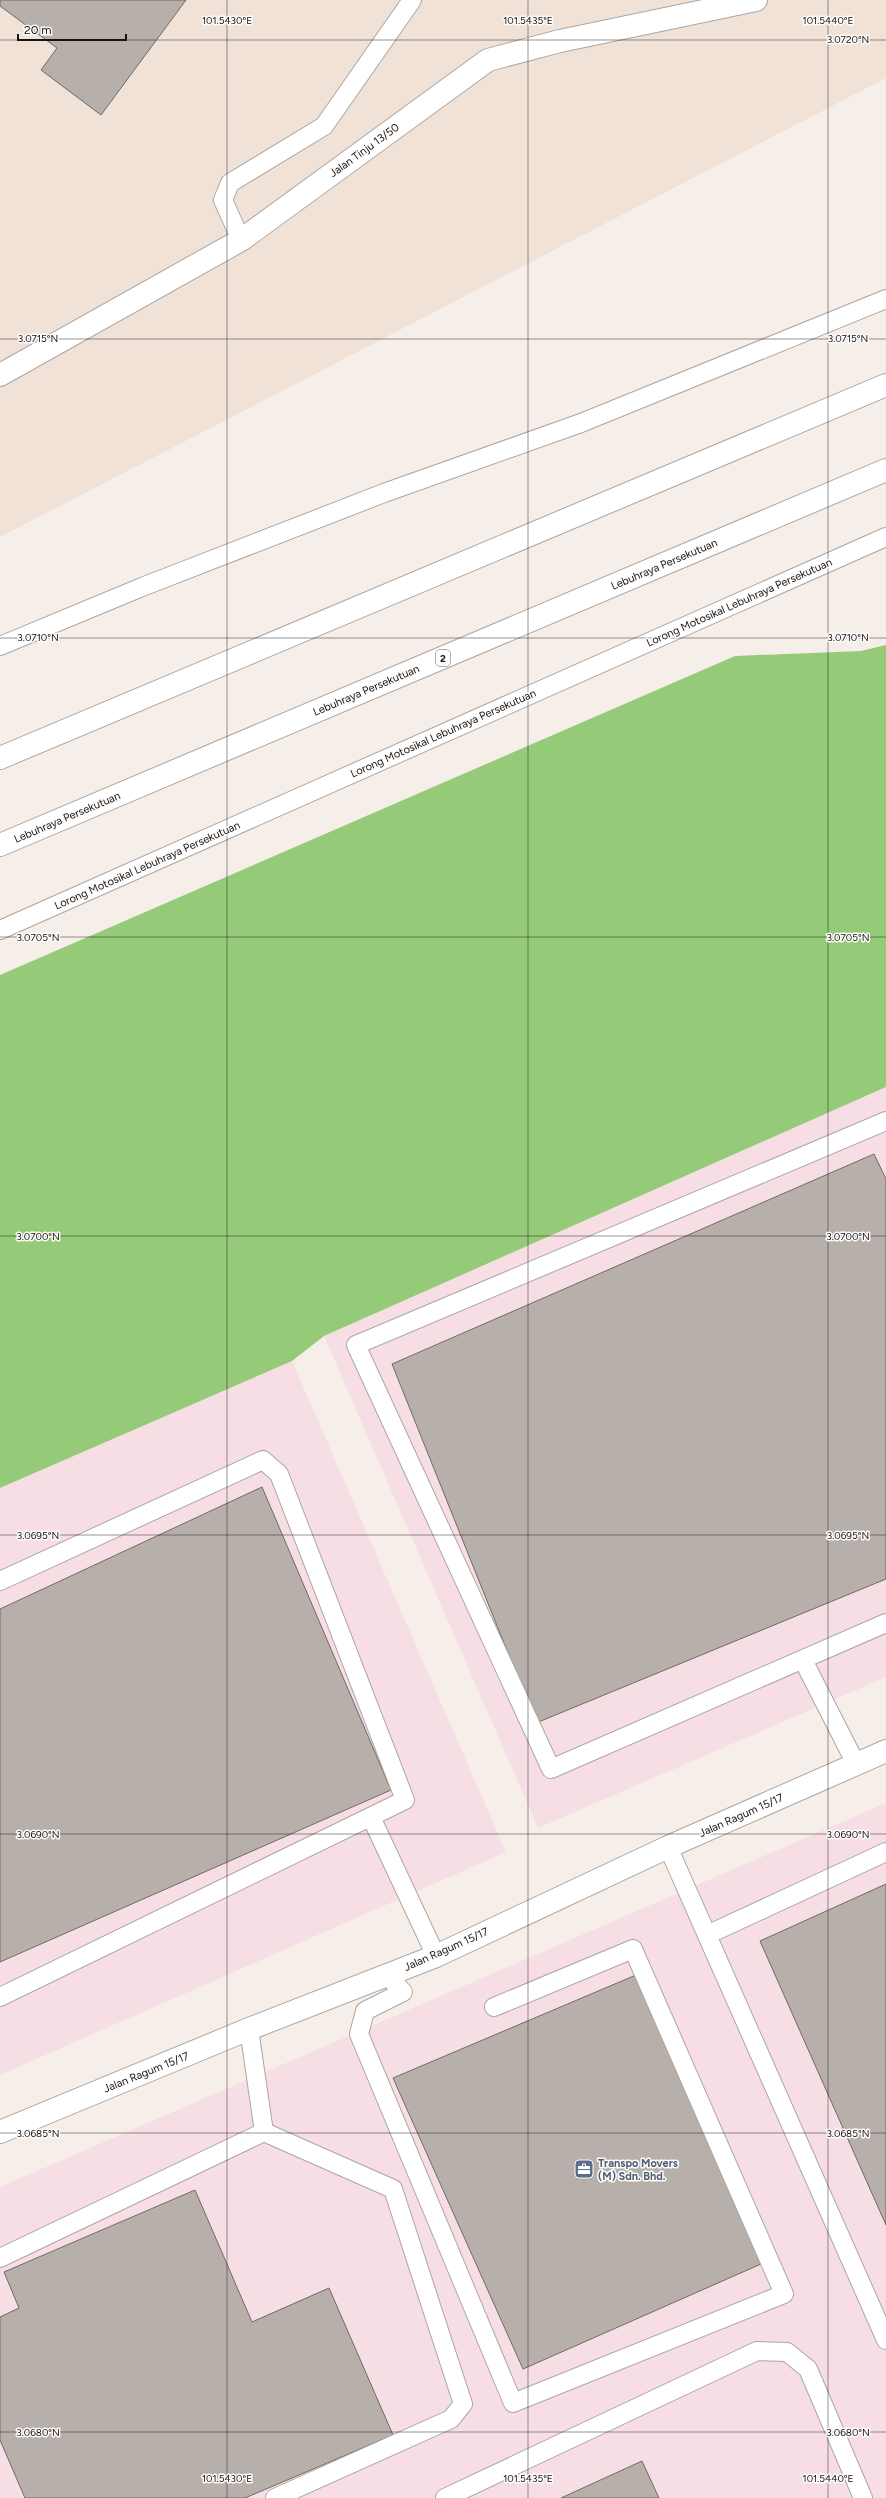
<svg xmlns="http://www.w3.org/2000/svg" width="886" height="2498" font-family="Figtree,sans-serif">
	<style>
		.built { fill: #f1e2d8 }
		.industrial { fill: #f7dee5 }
		.forest { fill: #95cb78 }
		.building { fill: #b7afaa; stroke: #706a65 }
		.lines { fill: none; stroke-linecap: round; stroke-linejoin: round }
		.service-casing { stroke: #ada6a1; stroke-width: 20 }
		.minor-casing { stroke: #ada6a1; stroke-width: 24 }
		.trunk-casing { stroke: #ada6a1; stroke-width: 24 }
		.service { stroke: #fff; stroke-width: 18 }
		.minor { stroke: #fff; stroke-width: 22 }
		.trunk { stroke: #fff; stroke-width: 22 }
		.ticks { fill: none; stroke: #161312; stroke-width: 1; stroke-opacity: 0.45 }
		.labels { text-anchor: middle; stroke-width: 3; stroke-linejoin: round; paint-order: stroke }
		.shield { fill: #fefcfb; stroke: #5c5958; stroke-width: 1 }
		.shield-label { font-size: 10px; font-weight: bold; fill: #161312 }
		.street-label { font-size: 11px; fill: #161312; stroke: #fefcfb }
		.service-label { font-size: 11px; font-weight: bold; fill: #4e5e75; stroke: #fefcfb; text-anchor: start }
		.ticks-label { font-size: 10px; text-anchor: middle; fill: #161312; stroke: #fefcfb; stroke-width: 3; stroke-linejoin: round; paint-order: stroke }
	</style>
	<rect width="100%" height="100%" fill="#f6eee8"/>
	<polygon class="built" points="0,0 886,0 886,78 0,537"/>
	<g class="industrial">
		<polygon points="886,1087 886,1677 538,1828 324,1336"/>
		<polygon points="292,1361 506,1852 0,2075 0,1488"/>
		<polygon points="886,1803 886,2498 0,2498 0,2187"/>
	</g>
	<polygon class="forest" points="886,645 886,1087 324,1336 292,1361 0,1488 0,975 735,656 861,651"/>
	<g class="building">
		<polygon points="0,0 186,0 101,115 41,70 57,48 0,6"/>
		<polygon points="874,1154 886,1179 886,1579 536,1723 392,1364"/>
		<polygon points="262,1487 391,1790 0,1962 0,1609"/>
		<polygon points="886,1884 886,2225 760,1941"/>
		<polygon points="636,1975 761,2264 523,2369 393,2078"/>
		<polygon points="195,2190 252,2322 329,2288 393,2435 245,2498 25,2498 0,2440 0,2317 19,2308 4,2272"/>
		<polygon points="642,2461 659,2498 561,2498"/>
	</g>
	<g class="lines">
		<defs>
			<g id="service">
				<polyline points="241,240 223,200 230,183 324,126 412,0"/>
				<polyline points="0,646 142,587 384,493 581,423 886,299"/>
				<polyline points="0,930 886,537"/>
				<polyline points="886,1121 356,1345 551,1769 886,1623"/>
				<polyline points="0,1581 263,1460 279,1474 405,1800 0,1997"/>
				<polyline points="803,1660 856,1764"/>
				<polyline points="371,1817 436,1956"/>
				<polyline points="668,1847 886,2340"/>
				<polyline points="707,1935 886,1852"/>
				<polyline points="387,1975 403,1992 365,2011 359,2034 513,2403 784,2294 633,1949 494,2007"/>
				<polyline points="249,2029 264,2132"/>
				<polyline points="0,2258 264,2132 393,2189 463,2404 451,2419 275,2498"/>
				<polyline points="445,2498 757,2351 787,2352 808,2369 863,2498"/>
			</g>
			<g id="minor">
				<polyline points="0,375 241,240 488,60 560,41 756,0"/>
				<polyline points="0,2132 249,2029 436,1956 668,1847 886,1751"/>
			</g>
			<g id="trunk">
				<polyline points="0,758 886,385"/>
				<polyline points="0,845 886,470"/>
			</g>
		</defs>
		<use href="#service" class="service-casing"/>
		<use href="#minor" class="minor-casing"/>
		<use href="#trunk" class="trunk-casing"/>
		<use href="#service" class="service"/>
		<use href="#minor" class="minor"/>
		<use href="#trunk" class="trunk"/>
	</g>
	<path class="ticks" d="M227,0V2498M528,0V2498M828,0V2498M0,40H886M0,339H886M0,638H886M0,937H886M0,1236H886M0,1535H886M0,1834H886M0,2133H886M0,2432H886"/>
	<defs>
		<symbol id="office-square" viewBox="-11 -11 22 22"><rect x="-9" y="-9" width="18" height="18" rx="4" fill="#5c6f8a" stroke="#fefcfb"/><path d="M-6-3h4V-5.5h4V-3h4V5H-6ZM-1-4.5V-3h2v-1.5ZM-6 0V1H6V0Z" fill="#fff"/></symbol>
	</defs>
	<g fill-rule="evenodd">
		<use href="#office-square" x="573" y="2158" width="22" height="22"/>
	</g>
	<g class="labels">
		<rect class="shield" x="436" y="650" width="14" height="16" rx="3"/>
		<g class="shield-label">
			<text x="443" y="662">2</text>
		</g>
		<g class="street-label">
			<text transform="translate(364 150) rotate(-36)" y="4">Jalan Tinju 13/50</text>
			<text transform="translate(664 564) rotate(-23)" y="4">Lebuhraya Persekutuan</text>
			<text transform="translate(739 602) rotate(-24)" y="4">Lorong Motosikal Lebuhraya Persekutuan</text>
			<text transform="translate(366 690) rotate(-23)" y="4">Lebuhraya Persekutuan</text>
			<text transform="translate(443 733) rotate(-24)" y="4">Lorong Motosikal Lebuhraya Persekutuan</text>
			<text transform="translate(67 817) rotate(-23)" y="4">Lebuhraya Persekutuan</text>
			<text transform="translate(147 865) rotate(-24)" y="4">Lorong Motosikal Lebuhraya Persekutuan</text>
			<text transform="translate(741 1815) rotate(-24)" y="4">Jalan Ragum 15/17</text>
			<text transform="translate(446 1949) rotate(-24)" y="4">Jalan Ragum 15/17</text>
			<text transform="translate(146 2072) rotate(-22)" y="4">Jalan Ragum 15/17</text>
		</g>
		<g class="service-label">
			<text x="598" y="2167">Transpo Movers<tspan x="598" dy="13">(M) Sdn. Bhd.</tspan></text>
		</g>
	</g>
	<g class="ticks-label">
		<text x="227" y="24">101.5430°E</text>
		<text x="528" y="24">101.5435°E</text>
		<text x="828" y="24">101.5440°E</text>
		<text x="848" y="43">3.0720°N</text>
		<text x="38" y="342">3.0715°N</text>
		<text x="848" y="342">3.0715°N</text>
		<text x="38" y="641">3.0710°N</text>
		<text x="848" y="641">3.0710°N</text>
		<text x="38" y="941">3.0705°N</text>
		<text x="848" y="941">3.0705°N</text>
		<text x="38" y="1240">3.0700°N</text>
		<text x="848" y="1240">3.0700°N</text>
		<text x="38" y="1539">3.0695°N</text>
		<text x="848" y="1539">3.0695°N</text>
		<text x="38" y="1838">3.0690°N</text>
		<text x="848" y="1838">3.0690°N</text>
		<text x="38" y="2137">3.0685°N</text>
		<text x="848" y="2137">3.0685°N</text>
		<text x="38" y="2436">3.0680°N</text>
		<text x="848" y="2436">3.0680°N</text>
		<text x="227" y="2482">101.5430°E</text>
		<text x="528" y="2482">101.5435°E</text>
		<text x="828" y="2482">101.5440°E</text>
	</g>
	<path d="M18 34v6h108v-6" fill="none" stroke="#161312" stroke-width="2"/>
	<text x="24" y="34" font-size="12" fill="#161312" stroke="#fefcfb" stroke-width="3" paint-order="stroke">20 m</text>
</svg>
